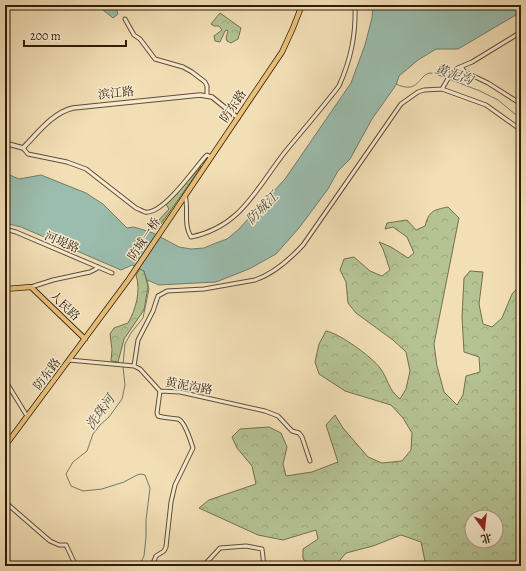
<svg xmlns="http://www.w3.org/2000/svg" width="526" height="571" font-family="Alegreya,'Noto Serif SC',serif">
<style>
.forest{fill:url(#forest-crowns);stroke:#72704e;fill-rule:evenodd}
.water{fill:#9bbdae;stroke:#6f7d6c}
.lines{fill:none;stroke-linecap:round;stroke-linejoin:round}
.stream{stroke:#6f7d6c;stroke-width:1}
.minor-casing{stroke:#5f4e34;stroke-width:5}
.tertiary-casing{stroke:#5f4e34;stroke-width:5.5}
.primary-casing{stroke:#2e1e09;stroke-width:6}
.minor{stroke:#f7ead0;stroke-width:3}
.tertiary{stroke:#f7ead0;stroke-width:3.5}
.primary{stroke:#eac07b;stroke-width:4.5}
.labels{text-anchor:middle;dominant-baseline:central;stroke-width:3;stroke-linejoin:round;paint-order:stroke}
.street-label{font-size:12px;fill:#2e1e09;stroke:#f7ead0}
.water-label{font-size:13px;font-style:italic;fill:#4f4e3b;stroke:#f7ead0}
</style>
<defs>
<pattern id="forest-crowns" width="20" height="18" patternUnits="userSpaceOnUse"><rect width="20" height="18" fill="#b5c393"/><path d="M2 6a3 3 0 1 1 6 0M12 15a3 3 0 1 1 6 0" fill="none" stroke="#9ca77d"/></pattern>
</defs>
<rect width="100%" height="100%" fill="#f3dfb6"/>
<filter id="stains"><feTurbulence type="fractalNoise" baseFrequency=".005" numOctaves="4"/><feColorMatrix values="0 0 0 0 .2 0 0 0 0 .09 0 0 0 0 .02 0 0 0 .5 -.17"/></filter>
<radialGradient id="worn" r=".72"><stop offset=".6" stop-color="#630" stop-opacity="0"/><stop offset="1" stop-color="#630" stop-opacity=".3"/></radialGradient>
<path class="forest" d="M220,13L241,28L238,39L231,43L227,41L226,38L228,31L227,30L225,31L220,42L215,41L214,36L222,30L219,26H214L211,24Z
M201,166V167L161,224L158,221L169,209L166,204L174,197Z
M448,207L459,218L434,344L437,366L444,392L457,405L463,395L466,376L480,372L479,357L464,352L462,317L464,278L470,271L483,272L479,304L483,324L492,327L502,318L512,294L521,284V566H430L425,561L421,542L401,535L373,546L346,553L335,566H312L303,559V549L318,539L316,530L283,540L258,535L199,508L209,500L256,484L252,466L237,448L232,437L240,429L269,427L281,433L287,447L283,464L286,476L312,472L338,462L326,425L335,415L343,428L368,457L382,463L402,461L411,450L412,433L403,418L391,405L345,391L319,374L315,362L319,344L326,331C339,333 372,357 380,368C389,380 387,388 400,399L406,389L410,371L406,352L393,340L356,313L348,303L346,282L340,270L344,259L354,257L370,271L382,276L390,270L383,249L379,242L391,247L408,258L414,253L407,237L393,227L385,229L387,223L407,220L416,230L425,226C429,211 433,210 448,207ZM472,517H496V541H472Z
M140,269L144,271L148,287L144,310L124,339L118,362L111,361L112,350L110,334L114,328L128,323C136,309 141,291 136,275Z"/>
<path class="water" d="M101,5H114L116,8L118,14L113,18L103,10Z
M373,5H417L426,7L429,5H521V12L458,49H436L418,60L399,76L396,85L372,119L350,159L338,171L328,189L299,228L276,254L249,269L216,282L159,285L147,280L144,271L132,265L121,270L21,227L5,223V173L19,179L41,175L86,193L103,204L127,228L134,227L153,233L179,247L191,249L204,248L216,243L227,239L238,230L285,179L351,83L365,45L372,18Z"/>
<g class="lines">
<path class="stream" d="M449,79L480,91L498,100L521,119
M396,84C419,95 418,75 430,73C435,73 441,76 446,78
M123,364L125,344L131,333L143,318L149,289L147,280
M123,367L125,385L122,399L109,417L100,425L93,434L87,451L73,462L66,474L71,486L83,491L102,489L124,482L137,475L141,474L145,475L150,488L146,520V537L144,556L139,566"/>
<g class="minor-casing">
<path id="minor" d="M125,19L134,35L140,39L155,59L183,67L192,72L205,82L207,86V95
M461,67L465,72L488,83L521,104
M442,89L453,70L472,62L521,32
M23,148L28,154L67,162L86,169L136,208C139,209 142,211 145,212C163,215 194,169 205,157L207,155L211,157
M185,195C189,210 183,224 191,237C241,227 256,189 285,152C303,130 322,108 339,86C351,59 356,35 355,5
M5,229L16,232L112,273
M31,287L53,280L90,272L96,269L98,267
M69,360L134,366L140,369L160,391L180,392L265,411L278,416L292,431L299,433L302,437L310,461
M134,366L138,340L153,311L158,296L167,291L204,289L255,280C273,274 290,259 303,245L401,104L418,92L424,90L442,89L486,105L521,130
M5,380L27,416
M5,502L50,541L59,545H66L76,566
M152,566L156,556L164,551L166,547L171,502L175,485L193,448C191,442 185,421 178,419C172,418 165,418 158,416L157,413L160,391
M207,566V562L220,548L246,546L262,549L264,566"/>
</g>
<g class="tertiary-casing">
<path id="tertiary" d="M5,143L23,148C38,133 52,113 73,108L200,95L212,97L238,118"/>
</g>
<g class="primary-casing">
<path id="primary" d="M5,289L31,287L85,339
M5,446L129,279L282,52L293,28L302,5"/>
</g>
<use href="#minor" class="minor"/>
<use href="#tertiary" class="tertiary"/>
<use href="#primary" class="primary"/>
</g>
<g class="labels">
<g class="street-label">
<text transform="translate(116 93) rotate(-6)">滨江路</text>
<text transform="translate(233 106) rotate(-56)">防东路</text>
<text transform="translate(144 239) rotate(-56)">防城一桥</text>
<text transform="translate(62 242) rotate(23)">河堤路</text>
<text transform="translate(65 306) rotate(44)">人民路</text>
<text transform="translate(47 374) rotate(-53)">防东路</text>
<text transform="translate(189 386) rotate(10)">黄泥沟路</text>
</g>
<g class="water-label">
<text transform="translate(454 74) rotate(19)">黄泥沟</text>
<text transform="translate(262 208) rotate(-45)">防城江</text>
<text transform="translate(100 412) rotate(-54)">洗珠河</text>
</g>
</g>
<rect width="526" height="571" fill="none" stroke="#f3dfb6" stroke-width="20"/>
<rect x="6" y="6" width="514" height="559" fill="none" stroke="#2e1e09" stroke-width="2"/>
<rect x="10" y="10" width="506" height="551" fill="none" stroke="#2e1e09"/>
<g transform="translate(484 529) rotate(165)"><circle r="19" fill="#f7ead0" stroke="#a79880"/>
<path d="M0-3L7 15L0 10L-7 15Z" fill="#8f2418"/>
<text y="-6" font-size="11" font-weight="bold" text-anchor="middle" fill="#2e1e09">北</text>
</g>
<path d="M24 40v6h102v-6" fill="none" stroke="#2e1e09" stroke-width="2"/>
<text x="30" y="40" font-size="12" fill="#2e1e09" stroke="#f7ead0" stroke-width="3" paint-order="stroke">200 m</text>
<rect width="100%" height="100%" filter="url(#stains)"/>
<rect width="100%" height="100%" fill="url(#worn)"/>
</svg>
